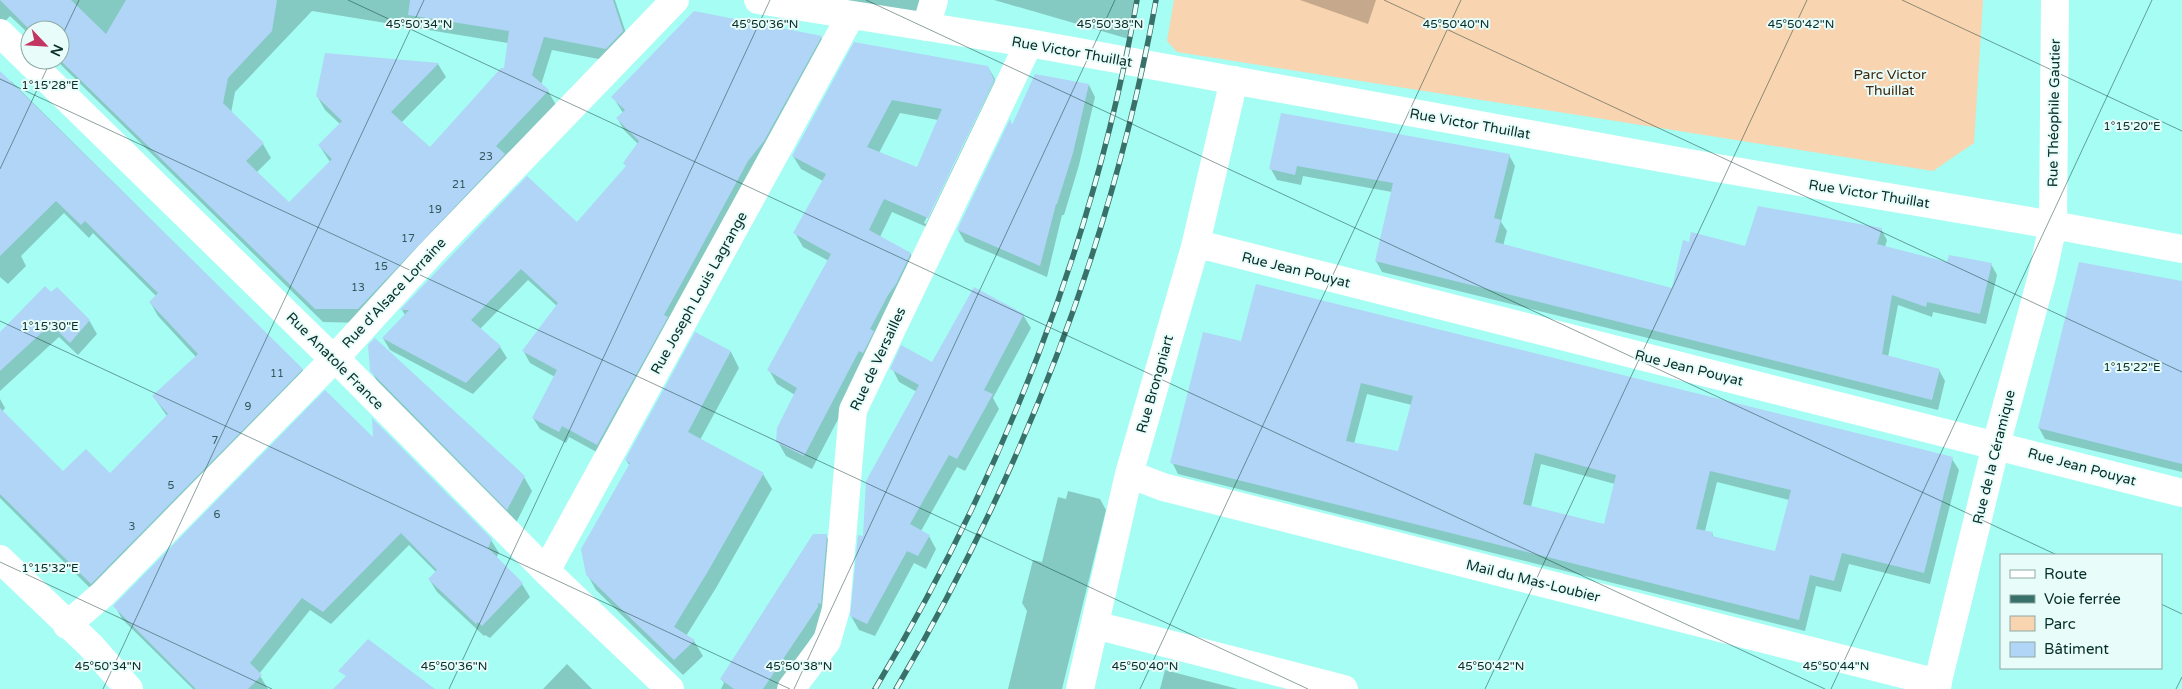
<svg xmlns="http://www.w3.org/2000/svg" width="2182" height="689" font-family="'Varela Round',sans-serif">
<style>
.green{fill:#f8d4b0}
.shadow{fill:#0003;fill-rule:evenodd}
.building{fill:#b1d5f7;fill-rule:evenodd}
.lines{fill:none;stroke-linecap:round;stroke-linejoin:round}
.minor{stroke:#fff;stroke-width:28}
.secondary{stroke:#fff;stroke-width:28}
.rail-casing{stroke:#3a706a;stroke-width:5.5}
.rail{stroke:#e8fcf9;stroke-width:4;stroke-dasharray:11;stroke-linecap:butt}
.ticks{fill:none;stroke:#072e2a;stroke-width:1;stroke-opacity:0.45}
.labels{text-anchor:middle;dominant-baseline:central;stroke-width:4;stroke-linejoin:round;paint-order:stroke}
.number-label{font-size:11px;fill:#32585d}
.street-label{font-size:14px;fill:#072e2a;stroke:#e8fcf9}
.park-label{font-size:14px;fill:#3f280d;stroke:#e8fcf9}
.ticks-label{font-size:12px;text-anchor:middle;fill:#072e2a;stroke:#e8fcf9;stroke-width:4;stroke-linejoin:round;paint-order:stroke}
</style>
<rect width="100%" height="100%" fill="#a6fdf3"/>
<path class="green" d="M1174,0H1983L1974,143L1933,171L1177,52L1167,41Z"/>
<path class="shadow" d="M0,0H615L630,45L614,62L552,50L541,85L548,91L556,105L366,323L323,322L56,60H60V30H30V35L10,16L0,27ZM312,11L508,43L505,69L430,149L401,123L446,77L438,64L317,96L325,110L340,124L319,145L330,162L289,204L256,173L271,158L263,144L231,113L235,92Z
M756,0H927L925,7L904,20Z
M994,0H1137L1129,39Z
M1300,0H1376L1368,24Z
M821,37L827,49L604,456L569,437L566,443L540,429L533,418L555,377L530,363L524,352L557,306L528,280L480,329L500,347L507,358L473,394L390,350L383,338L405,315L402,310L577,224L627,166L638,144L624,130L617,118L623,113L613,97Z
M854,44L988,67L995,79L924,223L926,224L995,80L1001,94L936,231L892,212L880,237L910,253L918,267L812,469L786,456L778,442L795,395L777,384L769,370L829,261L803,247L795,233L823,181L801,169L793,156ZM900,113L938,120L918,169L879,153Z
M11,81L302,369L310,383L99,597L0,498V399L5,408L2,412L63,472L110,475L167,416L153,396L196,357L158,316L150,302L156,296L93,233L89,238L64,213L21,256L26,266L8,284L0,277V92Z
M1089,85L1095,97L1079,165L1064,215H1062L1047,277L965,242L958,230L1010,121L1013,127Z
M1282,115L1509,155L1515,166L1501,222L1507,231L1503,246L1673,290L1690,244L1746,247L1881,229L1887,240L1885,247L1948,264H1991L1997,275L1986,324L1933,312L1932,317L1898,305L1888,357L1939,370L1945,381L1938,410L1382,272L1376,261L1392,192L1303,176L1301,185L1277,180L1271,169Z
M2182,282V472L2045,439L2039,428Z
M45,288L89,320L97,334L78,355L59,337L0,391V334Z
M1023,315L1031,328L993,398L999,409L965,471L957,467L921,531L929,536L936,549L926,569L914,563L875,636L859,630L851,616L864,537L917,392L899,382L892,368L932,363Z
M696,333L731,352L739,368L700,440L763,474L772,489L716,588L686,636L694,641L703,656L683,675L596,590L587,574L630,466L626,460Z
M1242,343L1952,459L1959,470L1930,584L1849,564L1841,592L1816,586L1805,631L1178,474L1172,462ZM1367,394L1412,405L1399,453L1354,444ZM1541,464L1615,484L1605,526L1531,507ZM1717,482L1789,500L1776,552L1714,538L1712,533L1705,531Z
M371,370L524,477L532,491L516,523L379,385Z
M375,440L491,540L499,553L496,558L522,584L530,597L490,638L485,635L484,636L437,592L429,579L436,572L409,545L331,624L310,610L259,674L268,689H193L122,619L115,606Z
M1068,491L1100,499L1106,510L1062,689H1008L1027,611L1022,603L1033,560L1042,562L1058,497L1066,499Z
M826,536L833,547L824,619L777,689H721L724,683L721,679Z
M567,664L592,689H543Z
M1165,670L1238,689H1160Z"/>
<path class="building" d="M0,0H71L106,34L126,0H277L272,31L228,78L223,103L264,143L246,161L289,202L332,159L318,145L342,121L316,96L325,53L439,63L391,112L430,147L501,68H504L509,31L408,15L410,0H613L623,31L606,49L544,37L532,75L549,90L496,146L505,154L358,309H315L60,60V30H30Z
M694,11L822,36L764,141L748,161L691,266L664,315L668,317L597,445L562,426L559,432L532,418L557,370L522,351L558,303L521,269L471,320L501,346L466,383L382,338L409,310H400L527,176L577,222L626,166L623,163L639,141L616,118L625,110L611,97Z
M854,42L988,66L994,80L928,218L884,199L869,230L911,253L896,284L888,295L870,329L874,331L863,353L859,351L804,456L776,442L777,428L797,388L767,370L831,254L793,233L826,174L792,156ZM892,100L942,109L917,167L867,147Z
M0,71L303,369L91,584L0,494V408L63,471L86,449L110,473L168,414L152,396L198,354L149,302L158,293L85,221L81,225L56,201L0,256Z
M1035,74L1089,84L1073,153L1057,204H1056L1040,266L957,230L1010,119L1012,125Z
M1281,113L1510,154L1494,218L1501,220L1495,242L1672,288L1683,240L1689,242L1691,232L1745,246L1758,206L1882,228L1877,244L1947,262L1949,255L1992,263L1980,314L1927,302L1926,307L1892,295L1882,354L1940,369L1932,400L1375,261L1393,183L1297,166L1295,175L1269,169Z
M2079,262L2182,281V464L2038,428Z
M1256,284L1953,457L1924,573L1842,553L1834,581L1810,575L1799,620L1170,463L1203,332L1241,341ZM1361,383L1413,396L1398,451L1346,441ZM1535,453L1616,475L1604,524L1523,504ZM1710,471L1791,490L1775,551L1712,536L1713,532L1696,529Z
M45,286L51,292L57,287L90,320L70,343L51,324L0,371V332Z
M974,287L1024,314L984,390L993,394L957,459L949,455L910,524L930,535L918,556L907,551L867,624L850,616L858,535L863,536L866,481L919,385L890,369L901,345L932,362Z
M695,332L731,351L688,432L764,473L707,573L674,627L695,640L674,660L586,575L581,549L630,463L625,460Z
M375,338L525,476L507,510L370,371L368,345Z
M325,390L373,437L372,418L492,539L488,548L523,583L482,626L478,622L476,624L428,579L437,570L401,533L323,612L302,598L250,663L262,675L248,689H196L113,606Z
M813,534H827L821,604L818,603V607L763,689H734L720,679Z
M368,639L435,689H333L346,676L338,671Z"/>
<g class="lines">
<path class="minor" d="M758,0L1029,43L1711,167L2053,225L2182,249
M926,27L934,0
M0,33L323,349L335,358L546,571L670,689
M1195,247H1210L2182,493
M1129,474L1163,487L1938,683
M546,571L851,15
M67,625L103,594L335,358L429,255L675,0
M1095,625L1344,689
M791,689L827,641L836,609L853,410L1029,43
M1080,689L1129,474L1195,247L1234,80
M1936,689L1996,445L2042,276L2053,225L2055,0"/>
<path class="secondary" d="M0,559L91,646L129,689"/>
<g class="rail-casing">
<path id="rail" d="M875,689C1002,477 1094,244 1137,0
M896,689C1021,476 1112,244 1156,0"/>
</g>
<use href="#rail" class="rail"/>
</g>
<path class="ticks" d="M348,0L1825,689M866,0L2057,555M1384,0L2182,372M1902,0L2182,131M60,40L79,0M0,79L1308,689M0,169L51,60M0,321L790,689M0,562L272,689M2161,604L2182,614M103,689L424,0M449,689L770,0M794,689L1115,0M1140,689L1461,0M1485,689L1807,0M1831,689L2152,0M2176,689L2182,677"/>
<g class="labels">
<g class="number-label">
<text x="486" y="156">23</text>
<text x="459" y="184">21</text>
<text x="435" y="209">19</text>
<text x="408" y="238">17</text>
<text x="381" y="266">15</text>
<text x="358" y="287">13</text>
<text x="277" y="373">11</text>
<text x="248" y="406">9</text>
<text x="215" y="440">7</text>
<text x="171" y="485">5</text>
<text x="217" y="514">6</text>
<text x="132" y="526">3</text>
</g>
<g class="street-label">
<text transform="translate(1072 52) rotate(10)">Rue Victor Thuillat</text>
<text transform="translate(2054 113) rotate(-89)">Rue Théophile Gautier</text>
<text transform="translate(1470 124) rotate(10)">Rue Victor Thuillat</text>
<text transform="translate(1869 194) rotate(9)">Rue Victor Thuillat</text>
<text transform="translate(1296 270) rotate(14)">Rue Jean Pouyat</text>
<text transform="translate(394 293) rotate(-47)">Rue d'Alsace Lorraine</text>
<text transform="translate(699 293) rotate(-61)">Rue Joseph Louis Lagrange</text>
<text transform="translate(878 359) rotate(-65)">Rue de Versailles</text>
<text transform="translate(335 361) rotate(45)">Rue Anatole France</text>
<text transform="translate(1689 368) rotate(14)">Rue Jean Pouyat</text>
<text transform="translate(1155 384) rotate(-74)">Rue Brongniart</text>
<text transform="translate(1994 457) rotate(-76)">Rue de la Céramique</text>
<text transform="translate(2082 467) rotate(15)">Rue Jean Pouyat</text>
<text transform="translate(1533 581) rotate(14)">Mail du Mas-Loubier</text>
</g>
<g class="park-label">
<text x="1890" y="74">Parc Victor<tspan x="1890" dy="16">Thuillat</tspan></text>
</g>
</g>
<g class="ticks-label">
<text x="419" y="28">45°50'34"N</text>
<text x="765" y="28">45°50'36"N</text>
<text x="1110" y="28">45°50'38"N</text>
<text x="1456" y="28">45°50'40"N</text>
<text x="1801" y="28">45°50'42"N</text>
<text x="50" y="89">1°15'28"E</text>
<text x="2132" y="130">1°15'20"E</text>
<text x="50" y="330">1°15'30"E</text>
<text x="2132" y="371">1°15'22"E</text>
<text x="50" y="572">1°15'32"E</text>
<text x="108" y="670">45°50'34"N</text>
<text x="454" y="670">45°50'36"N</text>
<text x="799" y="670">45°50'38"N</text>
<text x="1145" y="670">45°50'40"N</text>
<text x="1491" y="670">45°50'42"N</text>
<text x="1836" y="670">45°50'44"N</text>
</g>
<rect x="2000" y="554" width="162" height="115" fill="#e8fcf9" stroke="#8eaaa6"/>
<rect x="2010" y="570" width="25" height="8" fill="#ffffff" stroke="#8eaaa6"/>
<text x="2044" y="579" font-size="15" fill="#072e2a">Route</text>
<rect x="2010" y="595" width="25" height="8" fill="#3a706a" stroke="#8eaaa6"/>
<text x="2044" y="604" font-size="15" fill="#072e2a">Voie ferrée</text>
<rect x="2010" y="616" width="25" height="15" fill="#f8d4b0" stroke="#8eaaa6"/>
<text x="2044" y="629" font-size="15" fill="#072e2a">Parc</text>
<rect x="2010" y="642" width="25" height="15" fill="#b1d5f7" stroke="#8eaaa6"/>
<text x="2044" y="654" font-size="15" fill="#072e2a">Bâtiment</text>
<g transform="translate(45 45) rotate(115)"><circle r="24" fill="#e8fcf9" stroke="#8eaaa6"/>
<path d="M0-4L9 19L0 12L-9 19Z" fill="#c33562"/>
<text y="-8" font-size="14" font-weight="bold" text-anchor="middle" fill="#072e2a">N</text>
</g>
</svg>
